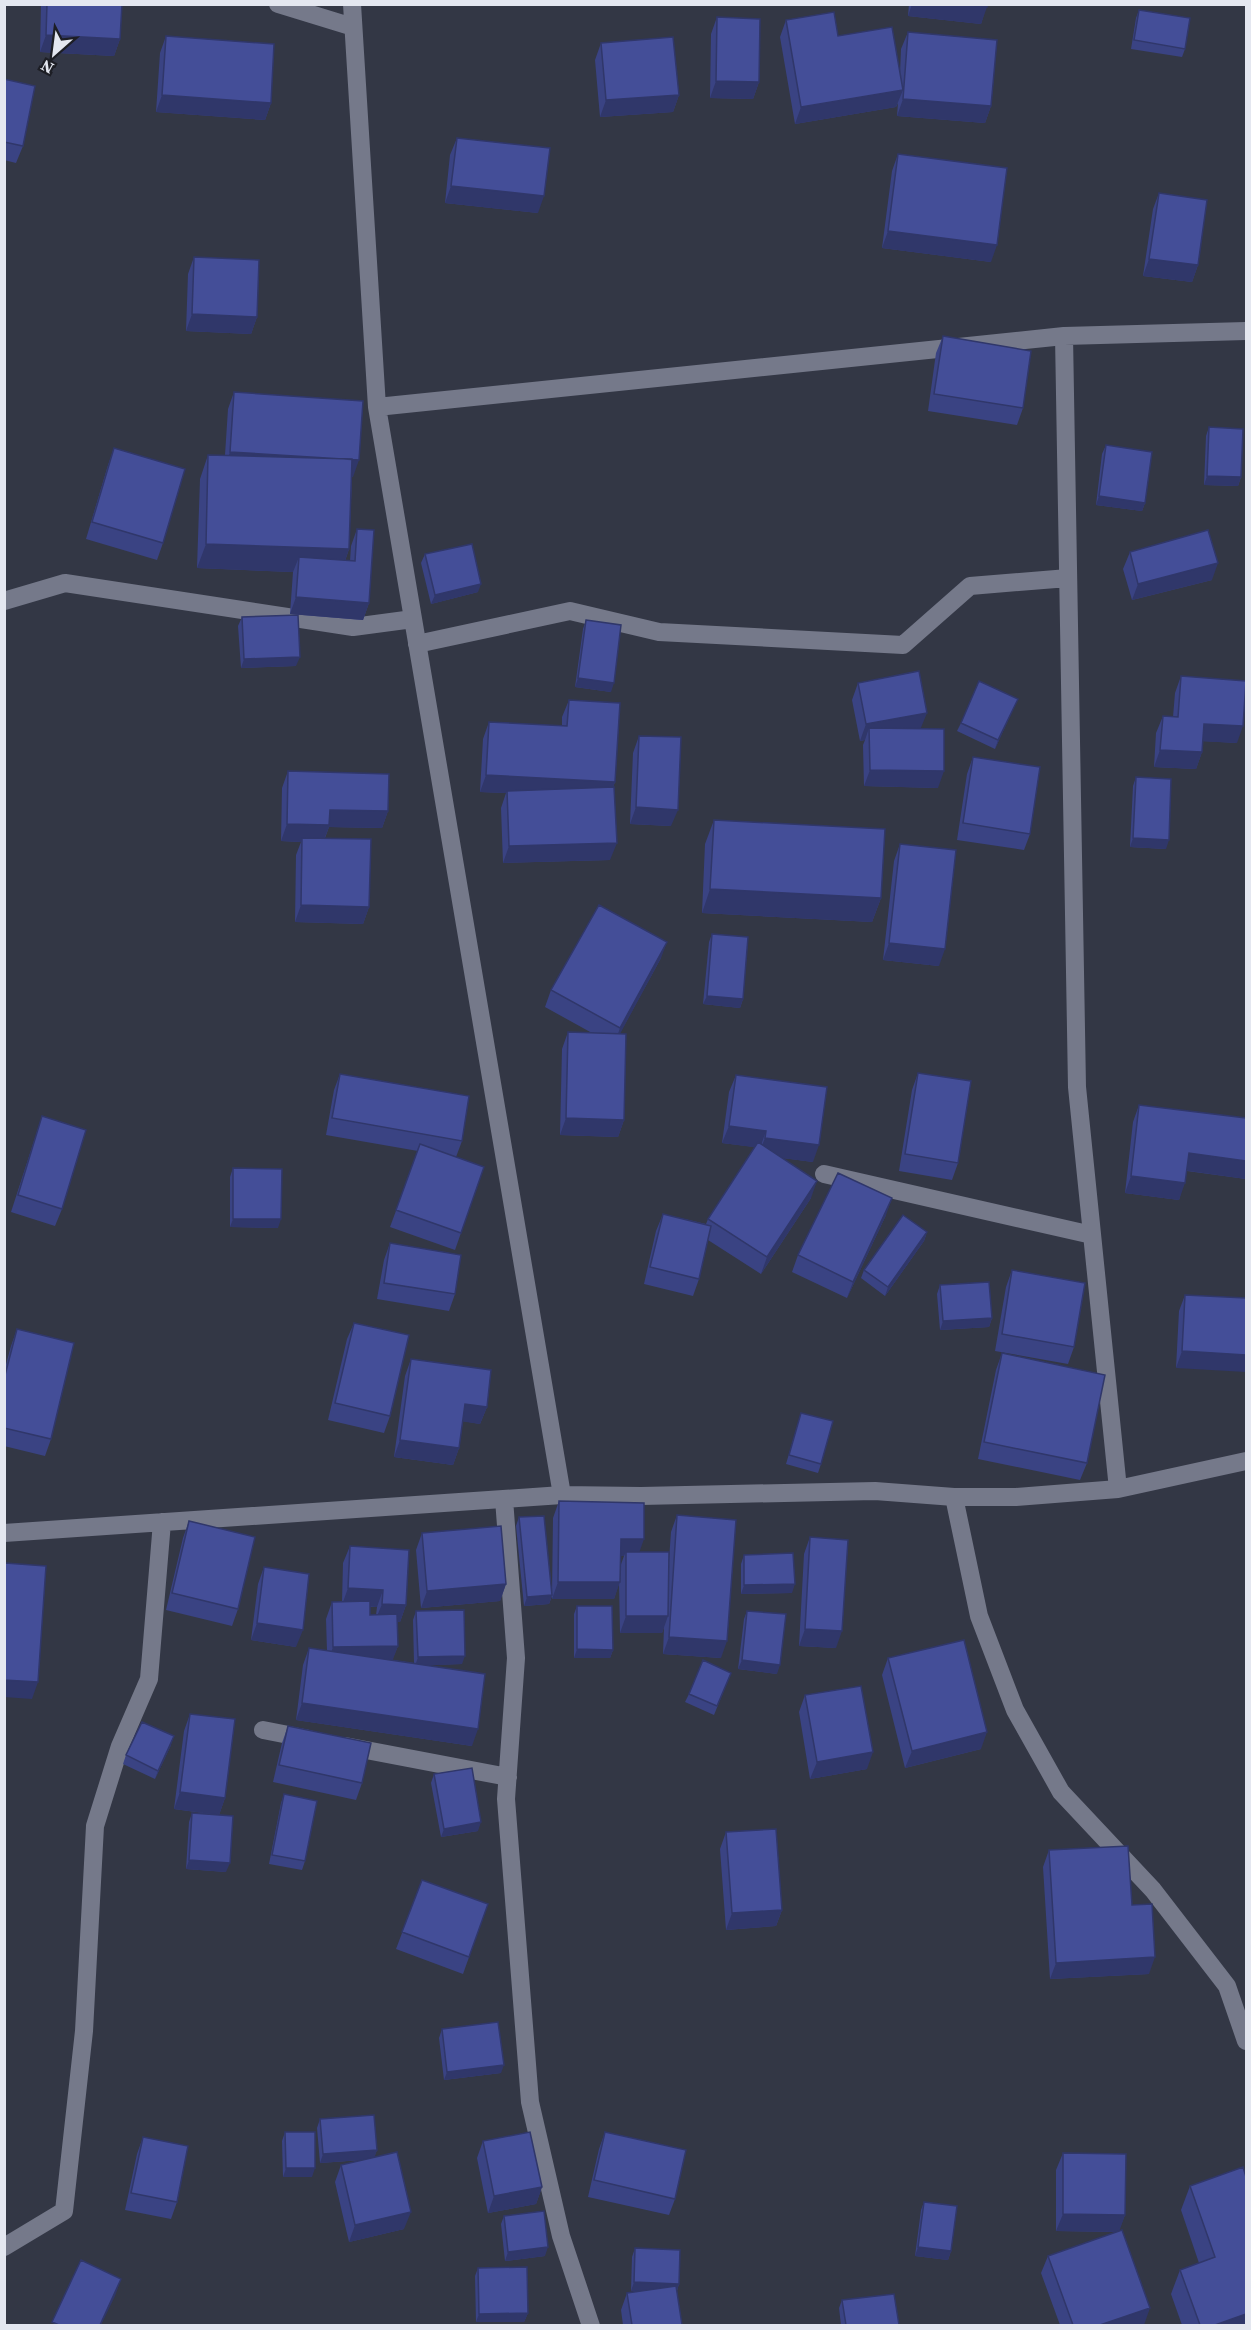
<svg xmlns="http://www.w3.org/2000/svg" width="1251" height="2330" font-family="'Source Serif 4',serif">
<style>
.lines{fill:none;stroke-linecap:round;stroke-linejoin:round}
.minor{stroke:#75798a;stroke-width:18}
.wall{fill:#3a4383;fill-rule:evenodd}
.shaded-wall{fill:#30376a}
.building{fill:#444e98;stroke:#30376a;stroke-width:1.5}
</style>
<rect width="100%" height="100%" fill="#333745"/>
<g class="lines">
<path class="minor" d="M278,4L353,27
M352,4L377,407L562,1495
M377,407L1064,336
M4,601L65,583L353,627L413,619
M417,644L570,611L659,632L903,645L970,586L1068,578
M824,1174L1092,1235
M1246,1461L1118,1489L1016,1497H954L979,1616L1015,1710L1061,1792L1153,1890L1227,1986L1246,2041
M1118,1489L1077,1087L1064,336L1246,331
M504,1499L516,1658L506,1799L530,2102L561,2236L591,2326
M4,1533L562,1495L641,1496L875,1491L954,1497
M263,1730L309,1739
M345,1746L508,1777
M4,2247L64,2211L84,2031L95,1826L120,1746L149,1679L162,1522"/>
</g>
<path class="wall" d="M41,4H122L120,39L114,56L40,52Z
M909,4H987L981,24L908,16Z
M1139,10L1185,49L1182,57L1131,49L1136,18Z
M717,17L759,82L753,99L710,98L711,34Z
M786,20L838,36L900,74L901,49L908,32L991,106L985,123L897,116L898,103L896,107L795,124L780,37Z
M166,36L271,103L265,120L156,112L160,53Z
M601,43L679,95L673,112L600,117L595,60Z
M4,79L23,146L16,163L4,160Z
M457,138L538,213L445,203L450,155Z
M898,154L991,262L882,248L892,171Z
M1159,193L1198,265L1192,282L1143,276L1153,209Z
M194,257L257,317L251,334L186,331L188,274Z
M943,336L1023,408L1017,425L928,411L936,353Z
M234,392L353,477H352L349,549L345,561H350L351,546L357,529L369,603L363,620L290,614L293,572L197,568L200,479L208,455H225L228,409Z
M1209,427L1241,477L1238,486L1204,485L1206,436Z
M1106,445L1145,503L1142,511L1096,505L1102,454Z
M114,448L163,543L157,560L86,539L108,465Z
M1130,552L1212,580L1132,600L1123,569Z
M425,554L478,592L431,604L421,563Z
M242,617L296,666L241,668L238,626Z
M586,620L611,692L575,687L583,629Z
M1181,676L1237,743L1203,741L1202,752L1196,769L1154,767L1156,733L1163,716L1173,717L1175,693Z
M858,683L921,729L938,788L864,786L863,745L865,740L860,741L852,700Z
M569,700L615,782L613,787L610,860L503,863L501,808L506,793L480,792L483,739L489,722L562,726V717Z
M1014,707L995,749L957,731L961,723Z
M639,736L671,826L630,824L633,753Z
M973,757L1030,834L1024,850L957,840L967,774Z
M288,771L388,811L382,828L329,827L325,838L369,907L363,924L295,922L296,855L301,842L281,841L282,788Z
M1136,777L1166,849L1130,847L1133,786Z
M714,820L881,898L872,922L702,913L705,844Z
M900,844L939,966L883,960L894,861Z
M712,934L743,999L740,1008L703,1004L709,942Z
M661,958L620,1033L624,1120L618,1137L560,1135L562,1049L568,1032L592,1033L545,1007L551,990Z
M918,1073L958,1163L952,1180L899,1171L912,1090Z
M340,1074L462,1141L456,1157L484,1167L455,1250L390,1227L418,1151L326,1135L334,1090Z
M736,1075L813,1162L783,1158L811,1198L761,1274L708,1240L699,1279L693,1296L644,1284L656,1231L663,1214L706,1224L708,1219L755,1147L722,1143L729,1092Z
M1139,1105L1246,1118V1179L1187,1171L1179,1200L1125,1193L1133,1122Z
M42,1116L62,1209L55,1226L11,1212Z
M233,1168L278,1228L230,1227V1177Z
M886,1215L847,1298L792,1272L798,1255Z
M927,1232L924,1241L885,1296L861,1278L864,1270Z
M390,1243L455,1294L449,1311L377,1299L384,1260Z
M1012,1270L1074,1347L1068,1364L995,1351L1006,1287Z
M940,1285L992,1318L989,1327L940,1330L937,1294Z
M1185,1295L1246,1298L1176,1368L1179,1311Z
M354,1323L390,1416L384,1433L328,1420L347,1339Z
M17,1329L51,1439L45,1456L4,1446V1372L11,1346Z
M1002,1353L1087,1463L1080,1480L978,1459L996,1370Z
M411,1359L487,1407L480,1424L463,1421L459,1448L453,1465L394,1457L405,1376Z
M801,1413L821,1464L818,1473L786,1464Z
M559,1501L639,1552L669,1560L671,1532L677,1515L721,1658L663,1654L664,1627L662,1633H620L619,1583L614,1599H552V1596L549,1604L524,1606L516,1526L519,1517L552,1594L553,1518ZM620,1556H624L620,1567Z
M189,1521L238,1609L232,1626L166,1610L183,1538Z
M422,1533L506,1584L500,1601L421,1608L416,1550Z
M810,1537L836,1648L799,1646L804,1554Z
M350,1546L406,1605L400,1622H397L398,1646L392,1660L414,1663L413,1620L416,1611L462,1664L429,1665L472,1746L296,1720L303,1665L309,1648L327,1651L326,1619L332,1602H342L343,1563ZM370,1607H377L376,1615H370Z
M744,1555L792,1593L741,1594V1564Z
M264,1567L296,1647L251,1640L258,1584Z
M577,1606L613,1650L610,1658H574V1614Z
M747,1611L777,1674L738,1669L744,1619Z
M888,1658L981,1749L905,1768L882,1675Z
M731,1673L714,1715L685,1702L689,1694Z
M805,1695L867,1769L810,1779L799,1712Z
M190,1714L225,1798L219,1815L226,1872L186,1869L189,1822L192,1813L210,1814L174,1809L184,1731Z
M288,1726L362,1783L356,1800L273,1782L282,1743Z
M171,1745L155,1779L123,1764L126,1755Z
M434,1774L478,1831L441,1837L431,1783Z
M284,1794L305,1861L302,1870L269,1864L281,1803Z
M726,1832L782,1910L776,1926L726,1930L720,1849Z
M1049,1850L1132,1905L1149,1974L1050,1979L1043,1867Z
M422,1880L488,1904L463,1974L396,1949Z
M442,2029L501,2073L444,2080L439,2038Z
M320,2119L377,2150L374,2157L404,2229L349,2242L335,2182L341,2165L363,2160L320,2163L317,2128Z
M285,2132L312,2177H283L282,2141Z
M605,2132L675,2199L669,2215L588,2197L599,2149Z
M143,2137L177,2202L171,2219L125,2210L137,2154Z
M483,2141L542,2187L536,2204L488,2213L477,2158Z
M1063,2153L1125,2215L1119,2230L1144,2325H1060L1041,2273L1048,2256L1116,2232L1056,2231V2170Z
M1190,2186L1246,2325H1182L1171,2294L1180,2270L1199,2263L1181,2210Z
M924,2202L951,2251L948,2260L915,2256L921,2210Z
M504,2216L545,2256L505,2261L501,2224Z
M635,2248L679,2284L677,2291L682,2325H623L621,2310L627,2293L638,2291H631L632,2257Z
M478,2268L528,2313L524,2322H476L475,2276Z
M842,2300L899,2325H841L839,2308Z"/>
<path class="shaded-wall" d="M912,4H964L987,7L981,24L908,16Z
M46,35L120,39L114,56L40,52Z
M716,81L759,82L753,99L710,98Z
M903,90L896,107L795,124L801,107Z
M162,95L271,103L265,120L156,112Z
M679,95L673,112L600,117L606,100Z
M903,99L991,106L985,123L897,116Z
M451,186L544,196L538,213L445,203Z
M888,231L997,245L991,262L882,248Z
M1149,259L1198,265L1192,282L1143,276Z
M192,314L257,317L251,334L186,331Z
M230,452L359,460L353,477L224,468Z
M1207,476L1241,477L1238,486L1204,485Z
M1099,496L1145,503L1142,511L1096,505Z
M206,544L349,549L341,573L299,557L293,572L197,568Z
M1218,563L1212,580L1132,600L1138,584Z
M481,584L478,592L431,604L435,595Z
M296,597L369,603L363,620L290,614Z
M300,657L296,666L241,668L244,659Z
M578,678L614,683L611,692L575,687Z
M1018,699L1014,707L995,749L998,740Z
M927,713L920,730L869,728L865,740L860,741L866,724Z
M1204,724L1243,726L1237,743L1197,741Z
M1160,750L1202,752L1196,769L1154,767Z
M870,770L944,771L938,788L864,786Z
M486,775L615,782L609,799L507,791L506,793L480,792Z
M636,807L678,810L671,826L630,824Z
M330,810L388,811L382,828L329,827L323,842L302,838L301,842L281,841L287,824Z
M1133,838L1169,840L1166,849L1130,847Z
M617,843L610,860L503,863L509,846Z
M710,889L881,898L872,922L702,913Z
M301,905L369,907L363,924L295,922Z
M667,942L661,958L614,1045L620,1028Z
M889,943L945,949L939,966L883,960Z
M707,996L743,999L740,1008L703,1004Z
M566,1118L624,1120L618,1137L560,1135Z
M729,1126L766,1131L760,1148L722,1143Z
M765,1138L819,1145L813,1162L758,1155Z
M1189,1153L1246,1161V1179L1182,1170Z
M1131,1176L1185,1183L1179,1200L1125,1193Z
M817,1181L811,1198L761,1274L767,1257Z
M892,1198L886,1215L847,1298L853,1282Z
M233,1219H281L278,1228L230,1227Z
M927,1232L924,1241L885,1296L888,1287Z
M992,1318L989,1327L940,1330L943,1321Z
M1182,1351L1246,1355V1372L1176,1368Z
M465,1404L487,1407L480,1424L459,1421Z
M400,1440L459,1448L453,1465L394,1457Z
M621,1539H644L638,1556L626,1552L624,1556H614Z
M558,1582H620L614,1599H552Z
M506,1584L500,1601L421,1608L427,1591Z
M795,1584L792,1593L741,1594L744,1585Z
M348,1588L383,1590L377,1607L342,1605Z
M552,1595L549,1604L524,1606L527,1597Z
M382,1604L406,1605L400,1622L375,1621Z
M626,1616H668L662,1633H620Z
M257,1623L303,1630L296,1647L251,1640Z
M805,1629L842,1631L836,1648L799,1646Z
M669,1637L727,1641L721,1658L663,1654Z
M398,1646L392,1662L327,1664L333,1647Z
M577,1649L613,1650L610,1658H574Z
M465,1656L462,1664L415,1666L418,1657Z
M742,1660L780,1665L777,1674L738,1669Z
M4,1680L38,1682L32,1699L4,1697Z
M302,1703L478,1729L472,1746L296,1720Z
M987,1732L981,1749L905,1768L912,1751Z
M174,1736L171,1745L155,1779L158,1771Z
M873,1752L867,1769L810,1779L817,1762Z
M180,1792L225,1798L219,1815L174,1809Z
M481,1822L478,1831L441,1837L444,1829Z
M189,1860L230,1863L226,1872L186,1869Z
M782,1910L776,1926L726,1930L732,1913Z
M1155,1957L1149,1974L1050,1979L1056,1963Z
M504,2065L501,2073L444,2080L447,2072Z
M377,2150L374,2159L320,2163L323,2154Z
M286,2168H315L312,2177H283Z
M542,2187L536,2204L488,2213L494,2196Z
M411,2212L404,2229L349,2242L355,2225Z
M1063,2214L1125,2215L1119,2232L1056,2231Z
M548,2247L545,2256L505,2261L508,2252Z
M918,2247L951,2251L948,2260L915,2256Z
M121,2279L115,2296L101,2325H100Z
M634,2282L679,2284L676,2293L631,2291Z
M1150,2308L1144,2325H1100Z
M528,2313L524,2322H476L479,2314Z
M1246,2314V2325H1215Z"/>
<path class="building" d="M47,4H122L120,39L46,35Z
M964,4H987V7Z
M1139,10L1190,18L1185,49L1134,40Z
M834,12L838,36L892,27L903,90L801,107L786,20Z
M717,17L760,19L759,82L716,81Z
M908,32L997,40L991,106L903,99Z
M166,36L274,44L271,103L162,95Z
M673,37L679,95L606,100L601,43Z
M4,79L35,86L23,146L4,142Z
M457,138L550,148L544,196L451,186Z
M898,154L1007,168L997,245L888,231Z
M1159,193L1207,200L1198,265L1149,259Z
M194,257L259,260L257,317L192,314Z
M943,336L1031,351L1023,408L934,394Z
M234,392L363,401L359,460L230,452Z
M1209,427L1243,429L1241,477L1207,476Z
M1106,445L1152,452L1145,503L1099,496Z
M114,448L185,469L163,543L92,522Z
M208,455L352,459L349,549L206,544Z
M357,529L374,530L369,603L296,597L299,557L355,561Z
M1208,530L1218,563L1138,584L1130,552Z
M472,544L481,584L435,595L425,554Z
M298,615L300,657L244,659L242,617Z
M586,620L621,625L614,683L578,678Z
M919,671L927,713L866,724L858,683Z
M1181,676L1246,681L1243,726L1204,724L1202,752L1160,750L1163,716L1178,717Z
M979,681L1018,699L998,740L961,723Z
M569,700L620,703L615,782L486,775L489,722L567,726Z
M869,728L944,729V771L870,770Z
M639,736L681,737L678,810L636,807Z
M973,757L1040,767L1030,834L963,823Z
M288,771L389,774L388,811L330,810L329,825L287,824Z
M1136,777L1171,779L1169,840L1133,838Z
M614,787L617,843L509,846L507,791Z
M714,820L885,829L881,898L710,889Z
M302,838L371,839L369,907L301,905Z
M900,844L956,850L945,949L889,943Z
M599,905L667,942L620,1028L551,990Z
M712,934L748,937L743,999L707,996Z
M568,1032L626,1034L624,1120L566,1118Z
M918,1073L971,1081L958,1163L905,1154Z
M340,1074L469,1096L462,1141L332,1118Z
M736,1075L827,1087L819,1145L765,1138L766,1131L729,1126Z
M1139,1105L1246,1118V1161L1189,1153L1185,1183L1131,1176Z
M42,1116L86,1130L62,1209L18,1195Z
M758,1142L817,1181L767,1257L708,1219Z
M420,1144L484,1167L461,1233L396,1210Z
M233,1168L282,1169L281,1219H233Z
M838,1173L892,1198L853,1282L798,1255Z
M663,1214L711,1226L699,1279L650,1267Z
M903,1215L927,1232L888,1287L864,1270Z
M390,1243L461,1255L455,1294L384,1283Z
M1012,1270L1085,1283L1074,1347L1002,1334Z
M989,1282L992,1318L943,1321L940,1285Z
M1185,1295L1246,1298V1355L1182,1351Z
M354,1323L409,1335L390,1416L335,1403Z
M17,1329L74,1343L51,1439L4,1428V1379Z
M1002,1353L1105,1375L1087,1463L984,1442Z
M411,1359L491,1370L487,1407L465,1404L459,1448L400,1440Z
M801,1413L833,1421L821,1464L789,1455Z
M559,1501L644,1503V1539H621L620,1582H558Z
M677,1515L736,1520L727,1641L669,1637Z
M544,1516L552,1595L527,1597L519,1517Z
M189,1521L255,1537L238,1609L172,1593Z
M501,1526L506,1584L427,1591L422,1533Z
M810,1537L848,1540L842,1631L805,1629Z
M350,1546L409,1550L406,1605L382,1604L383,1590L348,1588Z
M626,1552H669L668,1616H626Z
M793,1553L795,1584L744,1585V1555Z
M5,1563L46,1566L38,1682L4,1680Z
M264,1567L309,1574L303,1630L257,1623Z
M370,1601V1615L397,1614L398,1646L333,1647L332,1602Z
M577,1606H612L613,1650L577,1649Z
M464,1610L465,1656L418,1657L416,1611Z
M747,1611L786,1614L780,1665L742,1660Z
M964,1640L987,1732L912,1751L888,1658Z
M309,1648L485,1674L478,1729L302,1703Z
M703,1660L731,1673L717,1706L689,1694Z
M861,1686L873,1752L817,1762L805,1695Z
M190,1714L235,1719L225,1798L180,1792Z
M142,1722L174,1736L158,1771L126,1755Z
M288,1726L371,1743L362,1783L279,1765Z
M472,1768L481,1822L444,1829L434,1774Z
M284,1794L317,1801L305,1861L272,1855Z
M192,1813L233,1816L230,1863L189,1860Z
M776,1829L782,1910L732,1913L726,1832Z
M1128,1846L1132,1905L1152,1904L1155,1957L1056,1963L1049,1850Z
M422,1880L488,1904L469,1957L402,1932Z
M498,2022L504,2065L447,2072L442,2029Z
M374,2115L377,2150L323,2154L320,2119Z
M285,2132H315V2168H286Z
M530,2132L542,2187L494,2196L483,2141Z
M605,2132L686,2150L675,2199L594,2180Z
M143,2137L188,2146L177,2202L131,2193Z
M397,2152L411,2212L355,2225L341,2165Z
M1063,2153L1126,2154L1125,2215L1063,2214Z
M1243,2167L1246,2177V2314L1215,2325H1200L1180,2270L1215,2257L1190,2186Z
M924,2202L957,2206L951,2251L918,2247Z
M544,2211L548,2247L508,2252L504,2216Z
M1122,2230L1150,2308L1100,2325H1073L1048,2256Z
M635,2248L680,2250L679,2284L634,2282Z
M81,2260L121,2279L100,2325H59L52,2322Z
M527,2267L528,2313L479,2314L478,2268Z
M676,2286L682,2325H632L627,2293Z
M894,2294L899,2325H846L842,2300Z"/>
<rect width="1251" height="2330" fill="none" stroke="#e4e7f0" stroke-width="12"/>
<g transform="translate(54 54) rotate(208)" stroke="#1d1e25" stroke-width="4.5" paint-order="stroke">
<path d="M0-4.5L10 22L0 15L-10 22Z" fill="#e4e7f0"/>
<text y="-9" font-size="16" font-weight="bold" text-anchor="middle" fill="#e4e7f0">N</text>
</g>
</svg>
